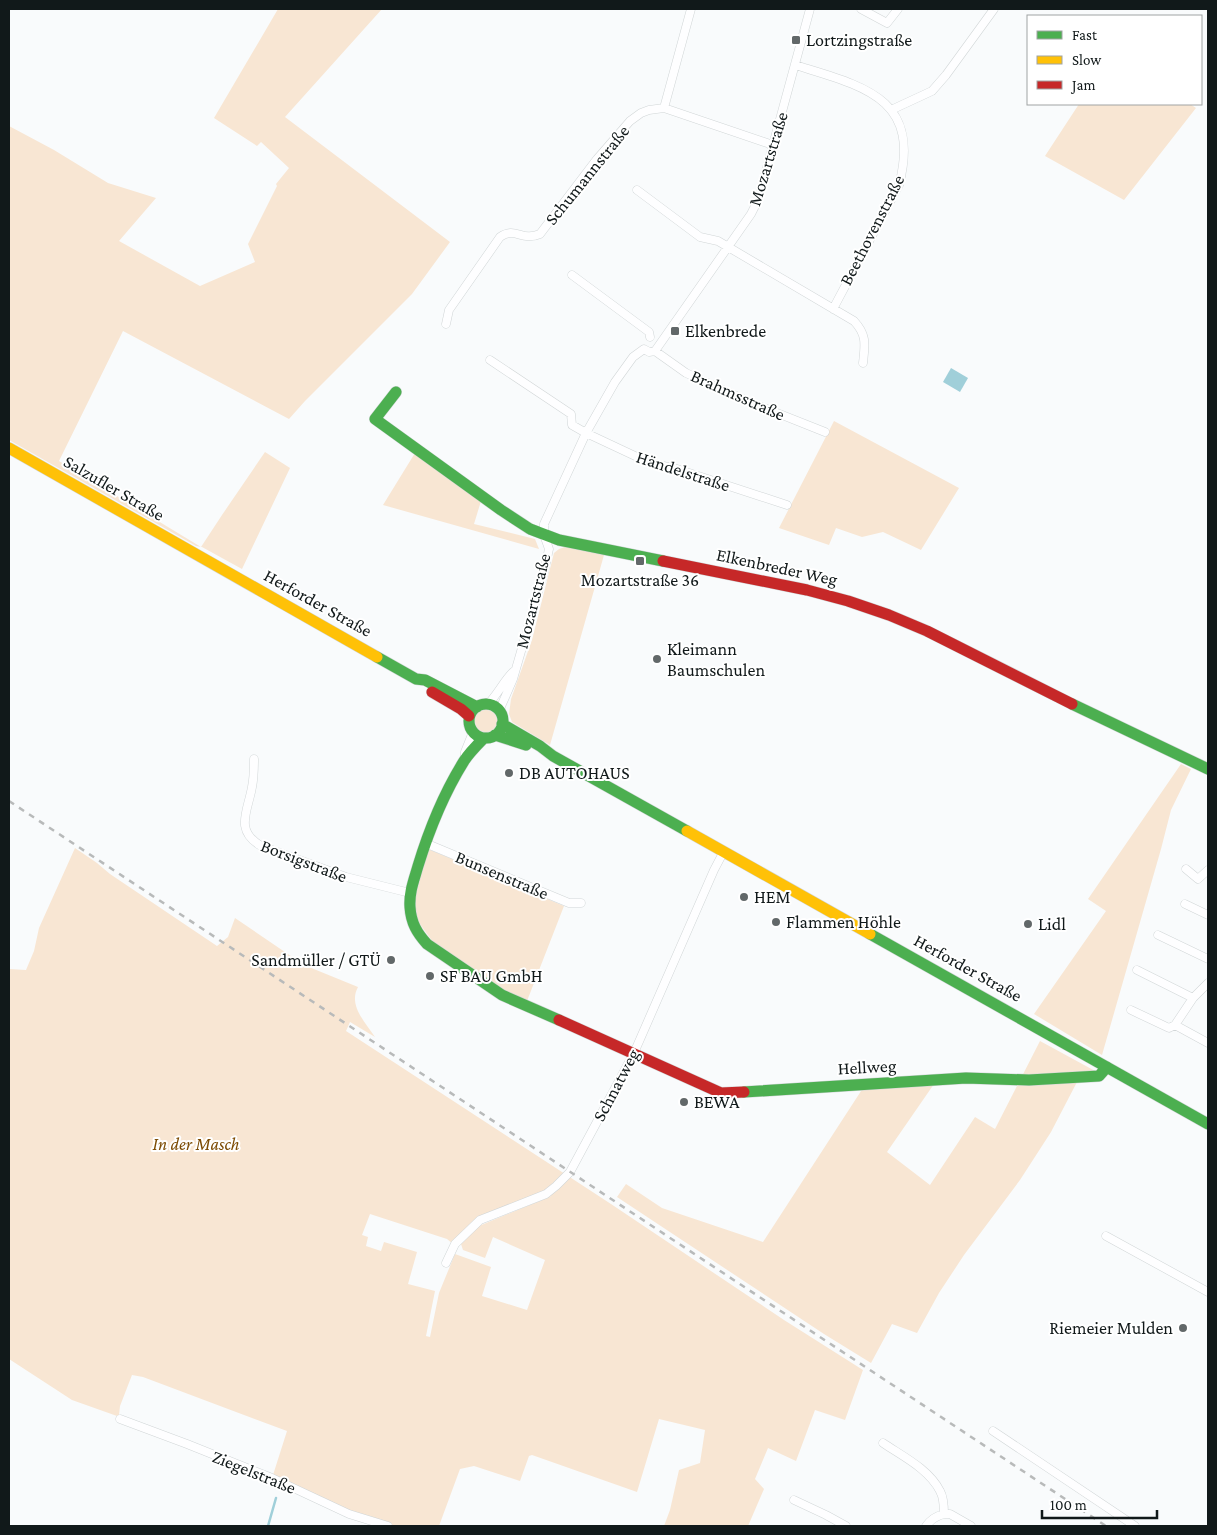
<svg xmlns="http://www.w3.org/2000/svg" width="1217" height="1535" font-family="'Crimson Pro',serif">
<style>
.green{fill:#f8e6d3;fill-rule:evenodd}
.water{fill:#a0cfd9}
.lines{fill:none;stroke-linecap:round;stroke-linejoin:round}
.stream{stroke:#a0cfd9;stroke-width:2.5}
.street-casing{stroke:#d1d6d7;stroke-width:9}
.fast-casing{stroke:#d1d6d7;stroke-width:12}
.slow-casing{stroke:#d1d6d7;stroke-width:12}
.jam-casing{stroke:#d1d6d7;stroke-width:12}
.street{stroke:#fefeff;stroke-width:8}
.fast{stroke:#4caf50;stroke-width:11}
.slow{stroke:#ffc107;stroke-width:11}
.jam{stroke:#c62828;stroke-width:11}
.rail{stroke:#b8baba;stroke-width:2.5;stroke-dasharray:6 6;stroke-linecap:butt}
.poi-dot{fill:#626869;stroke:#fff;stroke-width:2}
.labels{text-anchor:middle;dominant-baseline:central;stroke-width:4;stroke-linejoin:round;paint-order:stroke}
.poi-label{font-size:18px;fill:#11191a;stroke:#fff;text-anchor:start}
.street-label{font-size:18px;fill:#11191a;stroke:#fff}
.park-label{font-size:18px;font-style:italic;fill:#7c4b03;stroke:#fff}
</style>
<rect width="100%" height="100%" fill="#f9fbfc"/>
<path class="green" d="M278,9H382L285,117L450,242L412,294L305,401L289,419L123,331L59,461L201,547L222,515L265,452L290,468L242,569L202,547L196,546L9,440V126L54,150L108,183L156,198L119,241L200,286L255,262L248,244L277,186L276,184L289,168L261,142L257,146L214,118Z
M1079,104H1190L1196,108L1124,200L1045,156Z
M834,421L959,488L921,550L883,532L862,537L836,528L829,545L779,528Z
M415,453L481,501L474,524L535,539L539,549L383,505Z
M565,547L604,555L550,745L512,722L509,714L511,699L532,640L554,553L559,549Z
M475 721a11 11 0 1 1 22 0a11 11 0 1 1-22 0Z
M1181,764L1191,769L1171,810L1161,849L1102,1055L1034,1014L1106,911L1088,899Z
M75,848L97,863L110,874L217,946L228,937L235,918L304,965L358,987C348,1005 365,1022 375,1037L350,1022L346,1031L611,1204L784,1320L863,1370L845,1420L815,1410L796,1461L768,1448L755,1479L764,1489L748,1526H664L670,1510L679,1470L700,1463L705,1430L659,1419L637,1492L532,1455L529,1456L520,1481L474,1466L460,1469L439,1526H391L367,1518L273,1475L287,1431L143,1377L132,1375L120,1406L119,1415L117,1416L72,1400L9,1359V969L26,970L34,951L39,928ZM546,1191L551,1196L479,1226L461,1244L463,1250L485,1258L493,1237L545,1260L527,1310L482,1296L491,1267L455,1254L439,1293L430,1337L426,1336L435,1291L408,1284L417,1252L384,1242L381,1251L366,1246L368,1237L362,1235L370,1214L447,1239L453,1244L477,1220Z
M428,849L564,906L527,1001L504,990L433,942L417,920L415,898Z
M1040,1041L1097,1072L1077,1082L1051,1132L1020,1180L964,1255L939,1293L917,1333L892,1324L871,1363L824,1334L617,1197L626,1184L662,1208L763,1242L863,1088L934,1084L887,1152L930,1185L975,1117L995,1129Z"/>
<path class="water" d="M951,368L968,378L960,392L943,382Z"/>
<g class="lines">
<path class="stream" d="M268,1526L276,1498"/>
<g class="street-casing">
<path id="street" d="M861,9L887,23L898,9
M795,65C862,86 922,97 899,185L833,309
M664,108L691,9
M891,110L932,91L946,75L994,9
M637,190L700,237L718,241L854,321C867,335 865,344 863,363
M572,275L649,332L650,337
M446,324L449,310L500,237C516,226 521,242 540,234L597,159L630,121L641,113L649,110L664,108L773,145
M655,351L686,373L752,403L825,432
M490,360L571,414L572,425L586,433L650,463L677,469L787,505
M488,704C498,694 503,682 513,672
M499,711L513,679L544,572L549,549L544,535V524L586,433L615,382L633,357L644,349L649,352L655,351L751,214L758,200L810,9
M254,759C254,768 254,777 252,787C248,811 234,830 261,846L346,877L410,893
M465,759V752L473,732
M425,843L569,903H581
M1186,869L1198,879L1208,870
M1185,904L1208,915
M1158,935L1208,959
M1137,970L1193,998
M1131,1010L1169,1028L1175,1025L1193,998L1208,983
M1175,1025L1208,1043
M1106,1236L1208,1292
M446,1263L455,1244L480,1220L546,1194L556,1186L570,1172L634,1053L714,870L724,851
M120,1419L187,1444L272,1478L349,1514L388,1526
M993,1431L1135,1526
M883,1443C902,1456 929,1469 940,1491C944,1498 944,1507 944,1514H950L971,1526
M794,1500L826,1515L846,1526
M926,1526C931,1519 936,1516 944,1514"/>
</g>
<g class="fast-casing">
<path id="fast" d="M396,392L375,419L501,510L530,529L559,540L663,561
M377,657L416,679L425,680L477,707
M1072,704L1208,769
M469 721a17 17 0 1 1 34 0a17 17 0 1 1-34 0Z
M502,724L540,746L553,756L687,831
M495,735L526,745
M484,738C477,745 469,753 464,761C444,793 429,830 418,866C414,880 409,892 410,907C411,923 417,933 427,944L502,995L559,1020
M870,934L1208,1124
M744,1092L966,1078L1029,1080L1099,1076L1107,1067"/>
</g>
<g class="slow-casing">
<path id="slow" d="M9,448L377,657
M687,831L870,934"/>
</g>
<g class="jam-casing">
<path id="jam" d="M663,561L807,590L848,601L889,615L927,631L1072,704
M432,692L461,709L469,716
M559,1020L721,1093L744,1092"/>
</g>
<use href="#street" class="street"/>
<use href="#fast" class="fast"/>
<use href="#slow" class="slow"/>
<use href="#jam" class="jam"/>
<path class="rail" d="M9,801L1106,1526"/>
</g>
<g class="poi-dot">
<rect x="791" y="35" width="10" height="10" rx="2.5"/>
<rect x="670" y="326" width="10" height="10" rx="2.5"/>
<rect x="635" y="556" width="10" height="10" rx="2.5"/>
<circle cx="657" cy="659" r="5"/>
<circle cx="509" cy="773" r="5"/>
<circle cx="744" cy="897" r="5"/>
<circle cx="776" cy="922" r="5"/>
<circle cx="1028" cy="924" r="5"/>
<circle cx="391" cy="960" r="5"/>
<circle cx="430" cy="976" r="5"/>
<circle cx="684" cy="1102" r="5"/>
<circle cx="1183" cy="1328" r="5"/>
</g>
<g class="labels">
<g class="poi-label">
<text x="806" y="40">Lortzingstraße</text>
<text x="685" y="331">Elkenbrede</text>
<text x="640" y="580" text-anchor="middle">Mozartstraße 36</text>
<text x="667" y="649">Kleimann<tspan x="667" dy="21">Baumschulen</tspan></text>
<text x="519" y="773">DB AUTOHAUS</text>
<text x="754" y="897">HEM</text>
<text x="786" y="922">Flammen Höhle</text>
<text x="1038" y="924">Lidl</text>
<text x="381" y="960" text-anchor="end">Sandmüller / GTÜ</text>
<text x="440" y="976">SF BAU GmbH</text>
<text x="694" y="1102">BEWA</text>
<text x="1173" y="1328" text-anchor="end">Riemeier Mulden</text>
</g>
<g class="street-label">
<text transform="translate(768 159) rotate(-73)">Mozartstraße</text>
<text transform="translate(587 175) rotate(-51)">Schumannstraße</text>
<text transform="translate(872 230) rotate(-63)">Beethovenstraße</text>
<text transform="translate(738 395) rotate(24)">Brahmsstraße</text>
<text transform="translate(683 471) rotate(18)">Händelstraße</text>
<text transform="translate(114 488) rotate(30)">Salzufler Straße</text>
<text transform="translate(777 567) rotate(12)">Elkenbreder Weg</text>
<text transform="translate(533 601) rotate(-76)">Mozartstraße</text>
<text transform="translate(318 603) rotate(29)">Herforder Straße</text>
<text transform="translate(304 861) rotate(21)">Borsigstraße</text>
<text transform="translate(502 875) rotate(23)">Bunsenstraße</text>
<text transform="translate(968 968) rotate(29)">Herforder Straße</text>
<text transform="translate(867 1067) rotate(-3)">Hellweg</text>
<text transform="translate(616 1085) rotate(-62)">Schnatweg</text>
<text transform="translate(254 1472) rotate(22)">Ziegelstraße</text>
</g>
<g class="park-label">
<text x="196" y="1144">In der Masch</text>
</g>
</g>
<rect width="1217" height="1535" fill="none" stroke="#11191a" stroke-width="20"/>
<rect x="1027" y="15" width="175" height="90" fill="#ffffff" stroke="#a0a3a3"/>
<rect x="1037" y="31" width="25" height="8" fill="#4caf50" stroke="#a0a3a3"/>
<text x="1072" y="40" font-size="15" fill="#11191a">Fast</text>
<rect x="1037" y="56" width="25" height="8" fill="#ffc107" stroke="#a0a3a3"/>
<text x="1072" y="65" font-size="15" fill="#11191a">Slow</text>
<rect x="1037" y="81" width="25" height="8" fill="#c62828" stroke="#a0a3a3"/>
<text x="1072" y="90" font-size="15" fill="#11191a">Jam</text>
<path d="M1042 1510v8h115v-8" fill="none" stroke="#11191a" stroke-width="2.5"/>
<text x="1050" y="1510" font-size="15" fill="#11191a" stroke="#ffffff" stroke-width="4" paint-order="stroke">100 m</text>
</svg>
